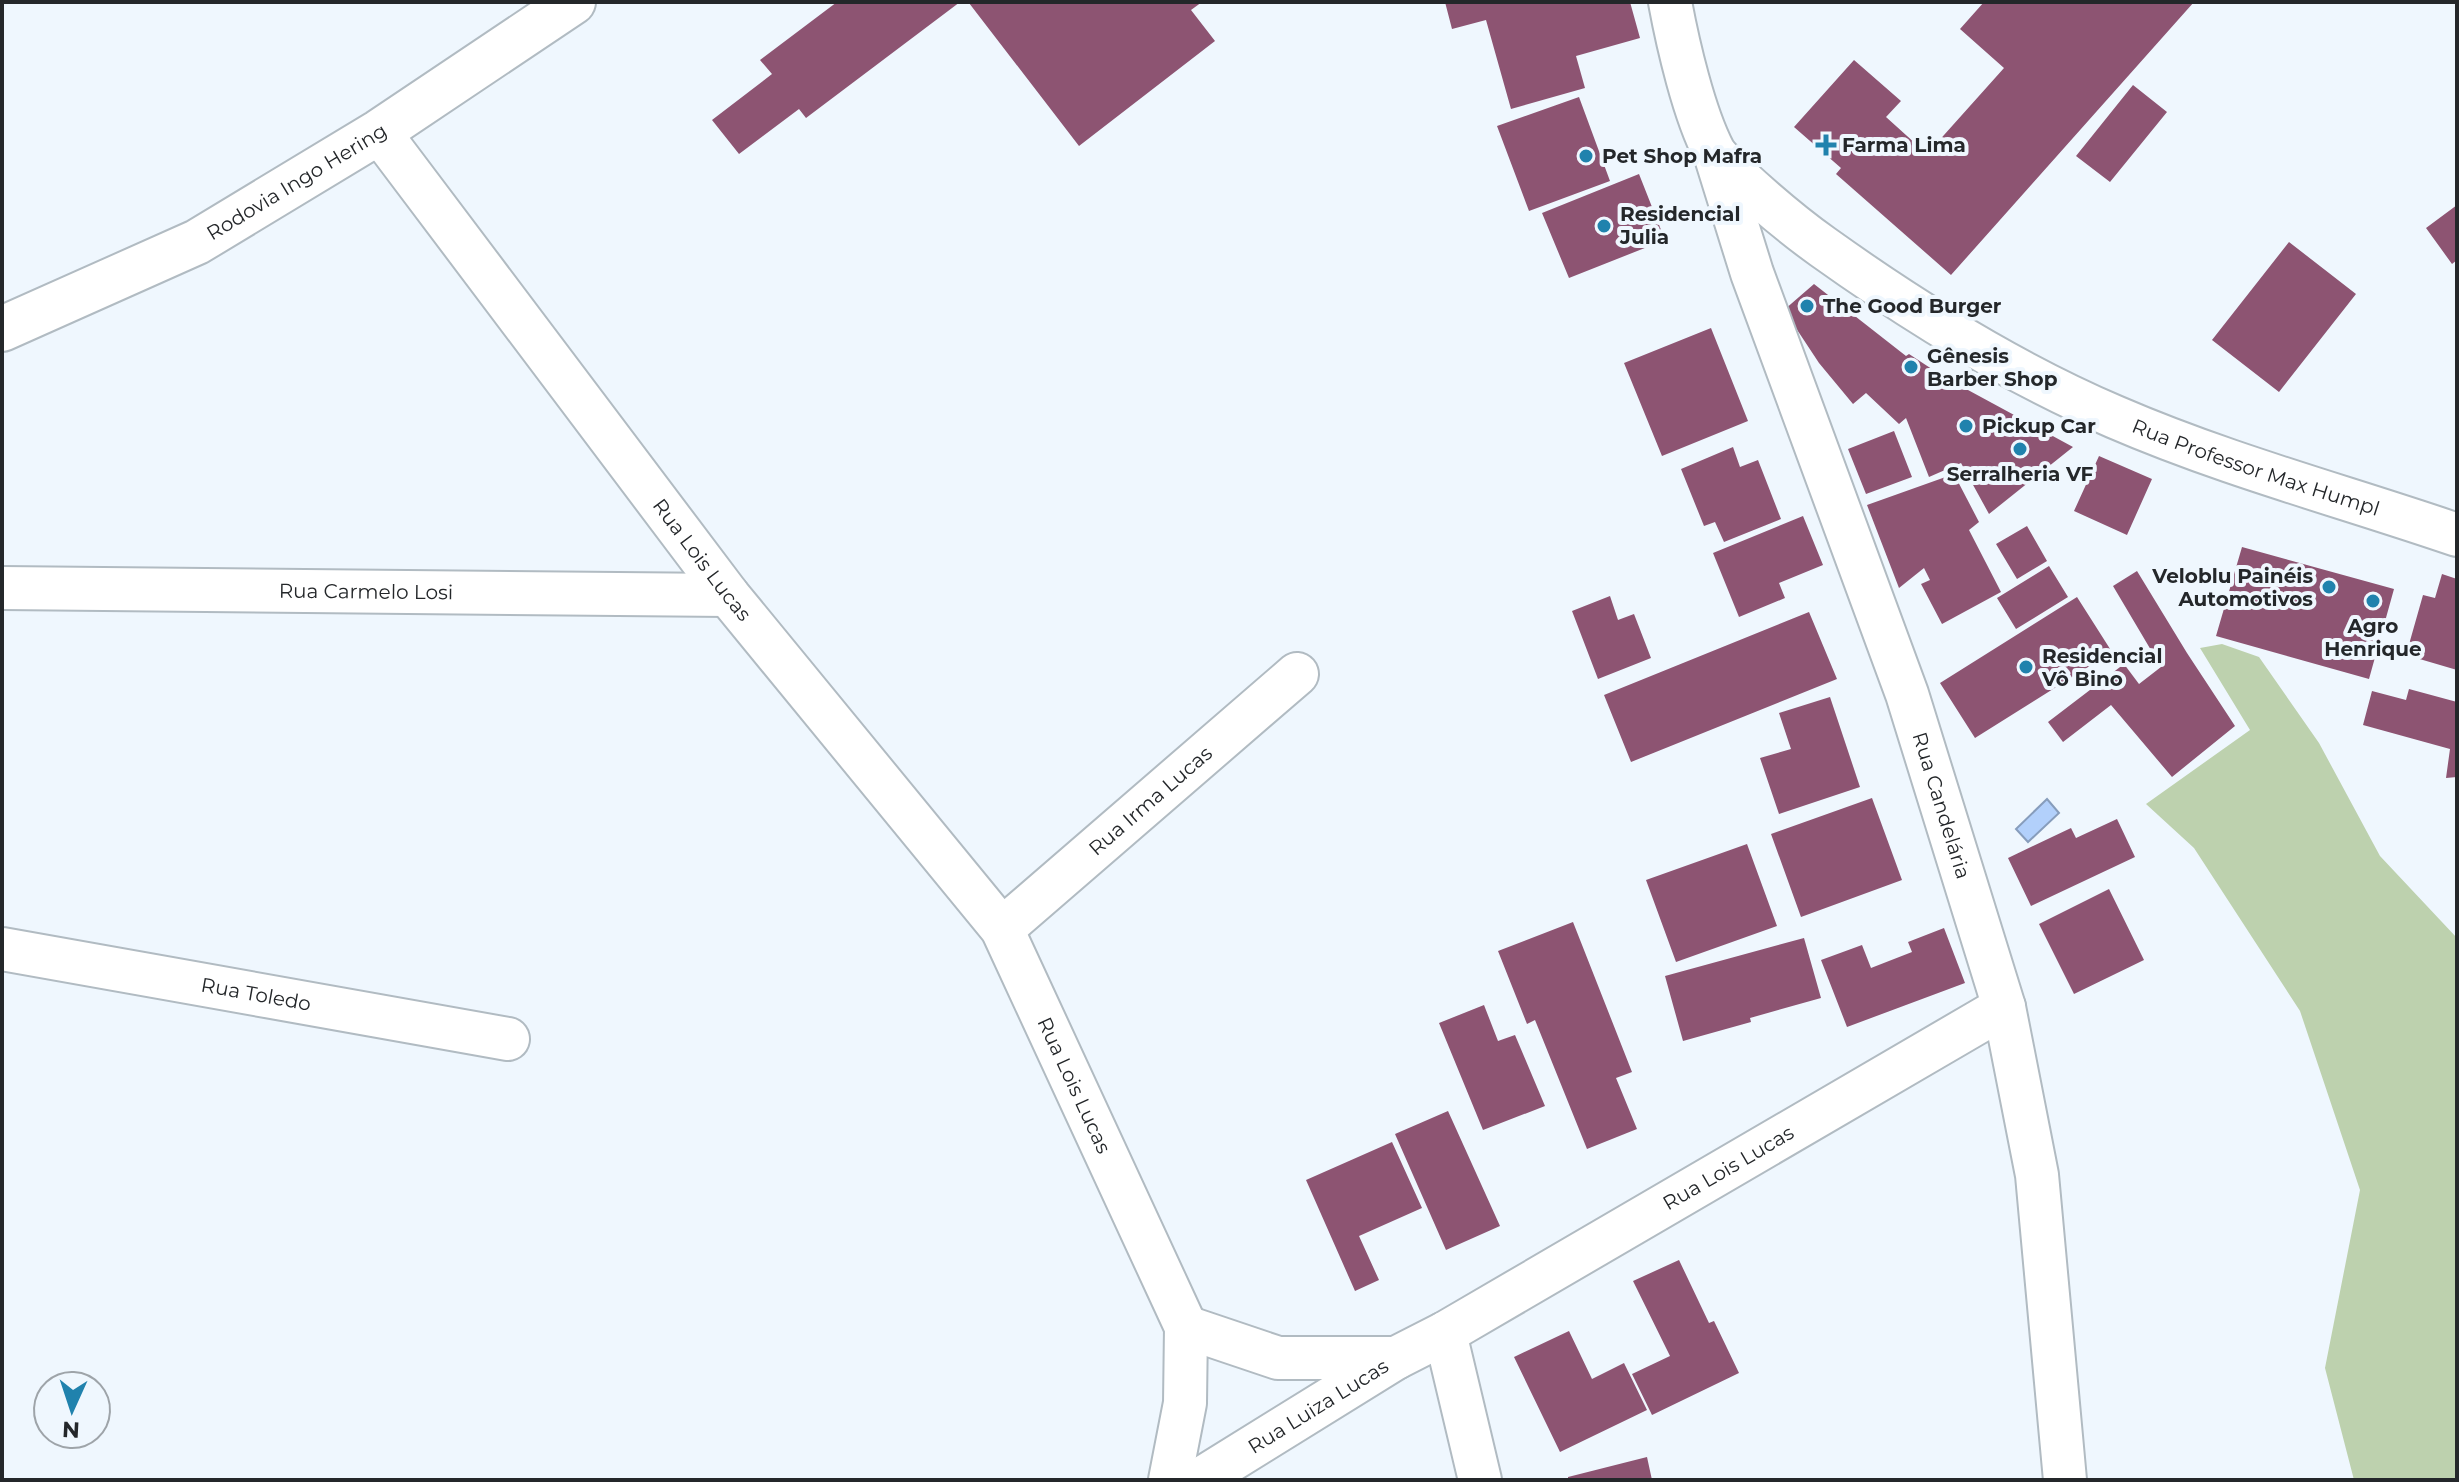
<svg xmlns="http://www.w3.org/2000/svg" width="2459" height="1482" font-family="Montserrat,sans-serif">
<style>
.green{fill:#bdd1ae}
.water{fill:#b2d0fb;stroke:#879dbc;stroke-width:2}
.building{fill:#8d5472}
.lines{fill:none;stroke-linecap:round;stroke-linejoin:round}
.minor-casing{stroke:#b1bbc2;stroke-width:46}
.highway-casing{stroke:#b1bbc2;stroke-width:48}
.minor{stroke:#fff;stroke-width:42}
.highway{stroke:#fff;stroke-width:44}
.poi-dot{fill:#2082ad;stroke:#eff7fe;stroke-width:3}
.labels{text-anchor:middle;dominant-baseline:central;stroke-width:8;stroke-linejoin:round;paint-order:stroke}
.poi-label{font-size:20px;font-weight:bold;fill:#24272a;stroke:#eff7fe;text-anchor:start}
.street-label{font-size:20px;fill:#24272a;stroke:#eff7fe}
</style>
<rect width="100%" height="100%" fill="#eff7fe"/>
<path class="green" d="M2222,644L2259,657L2319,743L2380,856L2457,938V1480H2354L2325,1368L2360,1190L2300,1011L2194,848L2146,804L2250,730L2200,648Z"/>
<path class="water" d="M2047,799L2059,813L2028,842L2016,829Z"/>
<path class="building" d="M837,2H960L806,118L799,109L739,154L712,120L772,74L760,60Z
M971,2H1202L1191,10L1215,41L1079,146L969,3Z
M1445,2H1543L1544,4L1551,2H1630L1640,38L1576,56L1585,88L1511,109L1486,20L1452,29Z
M1984,2H2194L1951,275L1836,174L1841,168L1794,127L1854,60L1901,101L1886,117L1927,154L2004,68L1960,29Z
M2133,85L2167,112L2110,182L2076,156Z
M1579,97L1610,181L1529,211L1497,126Z
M1639,174L1665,240L1569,278L1542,213Z
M2457,205V260L2452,264L2426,228Z
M2289,242L2356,294L2279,392L2212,340Z
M1814,284L1906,356L1909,354L1944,377L2073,447L1989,514L1961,463L1929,477L1906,418L1899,424L1866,393L1853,404L1819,363L1784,310Z
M1711,328L1748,421L1662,456L1624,363Z
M1894,431L1912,477L1866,494L1848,449Z
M1733,447L1740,467L1758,460L1781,519L1724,542L1715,522L1704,526L1681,469Z
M2099,456L2152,479L2127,535L2074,511Z
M1954,474L1979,522L1969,530L2001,592L1942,624L1921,584L1930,580L1924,568L1899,588L1867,505Z
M1803,516L1823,565L1779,583L1785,598L1739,617L1713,553Z
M2027,526L2047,561L2017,579L1996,544Z
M2242,547L2394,589L2369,679L2216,636Z
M2049,566L2068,597L2016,629L1997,598Z
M2137,571L2187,653L2235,726L2172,777L2111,705L2063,742L2048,722L2124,664L2139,684L2161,667L2113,586Z
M2442,574L2457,579V670L2406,655L2423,595L2435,598Z
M1610,596L1618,620L1634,614L1651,658L1598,679L1572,611Z
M2077,597L2112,652L1975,738L1940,683Z
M1809,612L1837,679L1631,762L1604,695Z
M2409,689L2457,702V777L2446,778L2450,749L2363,725L2372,691L2406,700Z
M1830,697L1860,787L1779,814L1760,758L1791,749L1779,713Z
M1872,798L1902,880L1801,917L1771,834Z
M2117,819L2135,857L2031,906L2008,858L2071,828L2076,838Z
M1747,844L1777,926L1676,962L1646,880Z
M2109,889L2144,960L2074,994L2039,924Z
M1573,922L1632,1072L1616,1078L1637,1129L1587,1149L1535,1020L1527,1024L1498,951Z
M1944,928L1965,983L1847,1027L1821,960L1862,945L1871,968L1912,952L1908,942Z
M1804,938L1821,998L1750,1018L1751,1022L1683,1041L1665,976Z
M1484,1005L1498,1041L1515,1035L1545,1106L1483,1130L1439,1023Z
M1448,1111L1500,1226L1446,1250L1395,1134Z
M1392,1142L1422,1208L1359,1236L1379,1280L1355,1291L1306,1180Z
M1679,1260L1709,1323L1714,1321L1739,1373L1652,1415L1632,1374L1670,1356L1633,1281Z
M1569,1331L1592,1379L1624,1363L1647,1410L1560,1452L1514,1357Z
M1647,1457L1652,1480H1568V1477Z"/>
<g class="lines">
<g class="minor-casing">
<g id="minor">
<path id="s1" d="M1670,2C1678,45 1694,114 1714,152C1719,160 1728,167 1735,174C1763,200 1792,225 1823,247C1914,312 2012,373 2115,417C2226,465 2343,496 2457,535"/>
<path id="s2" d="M379,132L728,595L1002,929L1186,1327L1185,1403L1170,1480"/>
<path id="s3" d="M1715,154L1752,273L1907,694L2004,1007L2037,1175L2065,1480"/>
<path id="s4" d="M2,588L728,595"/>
<path id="s5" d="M1002,929L1297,674"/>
<path id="s6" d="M2,949L508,1039"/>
<path id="s7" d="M1186,1327L1278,1358H1396L1445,1333L2004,1007"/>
<path d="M1445,1333L1480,1480"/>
<path id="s8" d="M1199,1480L1396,1358"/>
</g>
</g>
<g class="highway-casing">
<g id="highway">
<path id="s9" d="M2,329L197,242L379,132L573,2"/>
</g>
</g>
<use href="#minor" class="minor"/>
<use href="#highway" class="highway"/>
</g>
<g class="poi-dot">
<path d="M1822 133h8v8h8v8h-8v8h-8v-8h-8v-8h8z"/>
<circle cx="1586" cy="156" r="8"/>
<circle cx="1604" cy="226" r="8"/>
<circle cx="1807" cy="306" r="8"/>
<circle cx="1911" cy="367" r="8"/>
<circle cx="1966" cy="426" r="8"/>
<circle cx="2020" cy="449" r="8"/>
<circle cx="2329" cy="587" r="8"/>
<circle cx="2373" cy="601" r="8"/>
<circle cx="2026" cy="667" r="8"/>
</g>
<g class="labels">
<g class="poi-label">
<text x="1842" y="145">Farma Lima</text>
<text x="1602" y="156">Pet Shop Mafra</text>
<text x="1620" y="214">Residencial<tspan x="1620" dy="23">Julia</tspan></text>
<text x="1823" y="306">The Good Burger</text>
<text x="1927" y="356">Gênesis<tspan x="1927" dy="23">Barber Shop</tspan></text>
<text x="1982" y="426">Pickup Car</text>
<text x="2020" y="474" text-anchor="middle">Serralheria VF</text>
<text x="2313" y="576" text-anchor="end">Veloblu Painéis<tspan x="2313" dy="23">Automotivos</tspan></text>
<text x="2373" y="626" text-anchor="middle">Agro<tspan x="2373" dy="23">Henrique</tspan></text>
<text x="2042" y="656">Residencial<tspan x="2042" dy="23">Vô Bino</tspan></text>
</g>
<g class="street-label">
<text stroke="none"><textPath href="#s9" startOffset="330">Rodovia Ingo Hering</textPath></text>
<text stroke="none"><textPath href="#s1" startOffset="790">Rua Professor Max Humpl</textPath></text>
<text stroke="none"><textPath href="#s2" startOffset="536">Rua Lois Lucas</textPath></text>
<text stroke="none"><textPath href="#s4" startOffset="364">Rua Carmelo Losi</textPath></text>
<text stroke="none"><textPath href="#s5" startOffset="196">Rua Irma Lucas</textPath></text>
<text stroke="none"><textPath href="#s3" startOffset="690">Rua Candelária</textPath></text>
<text stroke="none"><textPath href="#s6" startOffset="258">Rua Toledo</textPath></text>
<text stroke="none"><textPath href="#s2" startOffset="1184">Rua Lois Lucas</textPath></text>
<text stroke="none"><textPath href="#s7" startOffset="598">Rua Lois Lucas</textPath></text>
<text stroke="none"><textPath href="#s8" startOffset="140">Rua Luiza Lucas</textPath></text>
</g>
</g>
<rect width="2459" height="1482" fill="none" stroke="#24272a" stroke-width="8"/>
<g transform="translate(72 1410) rotate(183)"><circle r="38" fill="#eff7fe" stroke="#9ea4a9" stroke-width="2"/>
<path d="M0-6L14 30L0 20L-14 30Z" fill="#2082ad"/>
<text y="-12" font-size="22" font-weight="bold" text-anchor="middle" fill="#24272a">N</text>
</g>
</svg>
